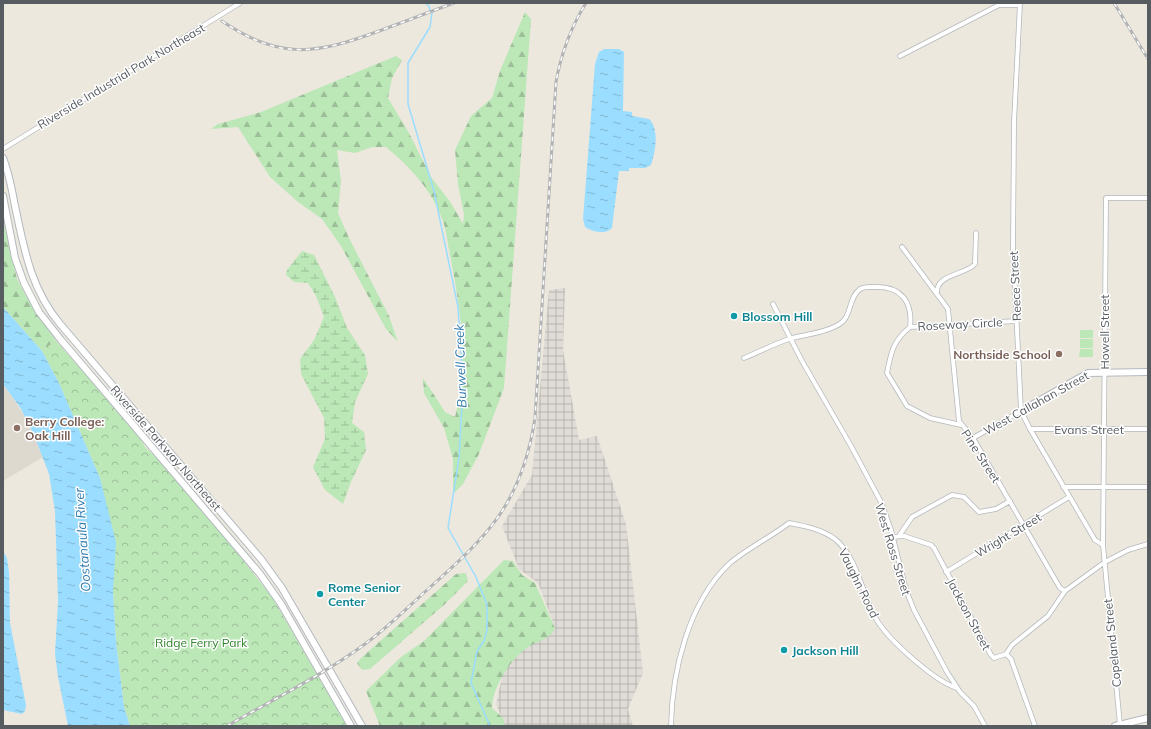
<svg xmlns="http://www.w3.org/2000/svg" width="1151" height="729" font-family="Mulish,sans-serif">
<style>
.industrial{fill:url(#industrial-grid)}
.education{fill:#ded9cf}
.grass{fill:#bce7b7}
.forest{fill:url(#forest-firs)}
.wetland{fill:url(#wetland-marsh)}
.park{fill:url(#park-crowns)}
.water{fill:url(#water-ripples)}
.lines{fill:none;stroke-linecap:round;stroke-linejoin:round}
.stream{stroke:#9bddff;stroke-width:1.5}
.street-casing{stroke:#b4b8bd;stroke-width:5.5}
.secondary-casing{stroke:#b4b9bf;stroke-width:8}
.street{stroke:#fff;stroke-width:4}
.secondary{stroke:#fff;stroke-width:6}
.rail-casing{stroke:#b2b3b4;stroke-width:3}
.rail{stroke:#fff;stroke-width:1.5;stroke-dasharray:4.5;stroke-linecap:butt}
.culture-dot{fill:#0f9aa8;stroke:#fff;stroke-width:1.5}
.education-dot{fill:#8d6e63;stroke:#fff;stroke-width:1.5}
.labels{text-anchor:middle;dominant-baseline:central;stroke-width:3;stroke-linejoin:round;paint-order:stroke}
.street-label{font-size:12px;fill:#575c61;stroke:#fff}
.culture-label{font-size:12px;font-weight:bold;fill:#0d838f;stroke:#fff;text-anchor:start}
.education-label{font-size:12px;font-weight:bold;fill:#785e54;stroke:#fff;text-anchor:end}
.park-label{font-size:12px;fill:#31832d;stroke:#fff}
.water-label{font-size:13px;font-style:italic;fill:#307aae;stroke:#fff}
</style>
<defs>
<pattern id="industrial-grid" width="8" height="8" patternUnits="userSpaceOnUse"><rect width="8" height="8" fill="#dfdbd6"/><path d="M0 4h8M4 0v8" fill="none" stroke="#b8b5b1"/></pattern>
<pattern id="forest-firs" width="22" height="20" patternUnits="userSpaceOnUse"><rect width="22" height="20" fill="#bce7b7"/><path d="M5 1l3.5 6h-7zM16 11l3.5 6h-7z" fill="#9cbe98"/></pattern>
<pattern id="wetland-marsh" width="20" height="14" patternUnits="userSpaceOnUse"><rect width="20" height="14" fill="#bce7b7"/><path d="M1 5h8M5 5V1M11 12h8M15 12V8" fill="none" stroke="#9cbe98"/></pattern>
<pattern id="park-crowns" width="20" height="18" patternUnits="userSpaceOnUse"><rect width="20" height="18" fill="#bce7b7"/><path d="M2 6a3 3 0 1 1 6 0M12 15a3 3 0 1 1 6 0" fill="none" stroke="#9cbe98"/></pattern>
<pattern id="water-ripples" width="26" height="14" patternUnits="userSpaceOnUse"><rect width="26" height="14" fill="#9bddff"/><path d="M2 4q2-2 4 0t4 0M15 11q2-2 4 0t4 0" fill="none" stroke="#81b6d2"/></pattern>
</defs>
<rect width="100%" height="100%" fill="#ece8de"/>
<path class="industrial" d="M565,288L563,350L579,440L597,436L626,524L643,673L628,709L633,726H505L496,704L505,664L555,627L538,583L519,569L502,526L532,475L549,290Z"/>
<path class="education" d="M3,384L28,421L43,457L3,481Z"/>
<path class="grass" d="M1080,330H1093V338H1080Z
M1080,339H1093V348H1080Z
M1080,349H1093V357H1079Z"/>
<path class="forest" d="M525,12L531,19L504,388L479,454L463,484L453,494V459L444,428L424,393L423,378L445,412L455,417C469,364 461,312 451,260C448,247 447,233 443,221C433,191 409,166 386,147H372L355,153L337,150L341,181L338,213L349,238L389,316L398,342L386,329L341,246L322,219L298,202L270,177L238,127L211,129L218,124L261,112L396,56L402,60L392,78L388,98L409,133L431,177L451,203L463,224L464,215L458,184L455,150L471,116L492,98L500,71Z
M3,220L17,279L26,296L56,341L42,351L3,307Z
M504,560L513,561L522,575L535,583L555,628C550,639 540,640 530,646C512,656 492,688 492,708L503,718L505,726H380L366,691L401,657L424,641Z
M466,573L468,581L445,604L370,669L362,670L357,663L361,658L456,574Z"/>
<path class="wetland" d="M302,251L314,255L335,297L347,328L365,355L368,374L355,402L352,423L364,432L366,450L351,482L343,504L325,490L313,467L325,439L324,418L301,374L300,359L314,340L324,317L316,296L308,283L294,282L286,275L287,270Z"/>
<path class="park" d="M56,341L138,434L145,447L167,468L235,550L272,597L347,726H130L124,707L116,641L113,592L100,478L59,383L42,351Z"/>
<path class="water" d="M604,49H619L624,52L623,111L632,112V116L649,119C660,129 655,153 651,165L645,168H629V171H619L612,228C605,235 593,232 585,227L583,219L595,64L599,52Z
M3,307L42,351L59,383L100,478L116,542L113,592L116,641L124,707L130,726H68L58,677L55,654L58,601L55,511L49,474L34,435L21,409L3,384Z
M3,551L7,558L9,572L10,623L26,705L25,711L22,714L3,710Z"/>
<g class="lines">
<path class="stream" d="M425,3L429,6L430,11L432,13L430,27L408,63V104L434,191L458,307L461,350L462,404L459,458L448,528L476,577L487,605V630L484,641L477,651L471,683L490,726"/>
<g class="street-casing">
<path id="street" d="M1020,3L1014,122L1013,248L1021,411L1030,429L1095,540L1103,545
M900,56L999,5H1020
M3,149L240,3
M902,247L948,309L959,421L973,438L1060,588L1065,591
M937,292C937,274 965,275 975,264L976,233
M773,304L802,361L851,446L881,502L891,530L906,590L914,610L947,672L960,692L974,706L985,726
M744,358C759,352 774,344 789,339C805,334 821,334 836,326C853,319 847,299 860,289C864,286 869,287 875,287C901,286 913,302 910,327
M961,425L930,418L907,406L887,373C891,352 893,341 910,327L1016,321
M1030,429H1148
M973,438L1021,411
M1063,487H1148
M899,536L912,517L952,495L964,497L979,512L996,509L1010,501
M892,537L904,536L931,545L934,548L991,655L994,658L1006,654L1011,659L1035,726
M946,572L1069,497
M1006,654L1012,645L1048,616L1065,591L1105,562L1128,550L1148,544
M1120,725L1103,545L1106,198H1148
M671,726C672,672 688,603 729,564C746,549 771,537 789,523C805,526 821,529 835,539C857,557 862,593 875,617C886,638 934,681 957,688"/>
</g>
<g class="secondary-casing">
<path id="secondary" d="M3,158C9,173 12,190 15,206C24,249 31,290 61,325L261,559L282,588L362,726
M3,196L15,258L24,283L39,312L61,340L260,574L281,604L351,726
M1021,411L1088,373L1148,372
M1115,726L1148,718"/>
</g>
<use href="#street" class="street"/>
<use href="#secondary" class="secondary"/>
<g class="rail-casing">
<path id="rail" d="M1114,3L1148,59
M222,21C280,61 317,54 379,31C404,22 429,12 454,3
M227,726C272,700 323,675 365,644C387,628 407,608 427,590C488,536 522,503 535,418L556,82C561,54 571,27 586,3"/>
</g>
<use href="#rail" class="rail"/>
</g>
<g class="culture-dot">
<circle cx="734" cy="316" r="4"/>
<circle cx="320" cy="594" r="4"/>
<circle cx="784" cy="650" r="4"/>
</g>
<g class="education-dot">
<circle cx="1059" cy="354" r="4"/>
<circle cx="17" cy="428" r="4"/>
</g>
<g class="labels">
<g class="street-label">
<text transform="translate(121 76) rotate(-31)">Riverside Industrial Park Northeast</text>
<text transform="translate(1015 286) rotate(-93)">Reece Street</text>
<text transform="translate(960 324) rotate(-3)">Roseway Circle</text>
<text transform="translate(1104 332) rotate(-90)">Howell Street</text>
<text transform="translate(1036 403) rotate(-29)">West Callahan Street</text>
<text x="1089" y="429">Evans Street</text>
<text transform="translate(166 448) rotate(49)">Riverside Parkway Northeast</text>
<text transform="translate(981 456) rotate(57)">Pine Street</text>
<text transform="translate(1008 535) rotate(-31)">Wright Street</text>
<text transform="translate(893 549) rotate(73)">West Ross Street</text>
<text transform="translate(859 583) rotate(64)">Vaughn Road</text>
<text transform="translate(969 614) rotate(62)">Jackson Street</text>
<text transform="translate(1112 643) rotate(-96)">Copeland Street</text>
</g>
<g class="culture-label">
<text x="742" y="316">Blossom Hill</text>
<text x="328" y="587">Rome Senior<tspan x="328" dy="14">Center</tspan></text>
<text x="792" y="650">Jackson Hill</text>
</g>
<g class="education-label">
<text x="1051" y="354">Northside School</text>
<text x="25" y="421" text-anchor="start">Berry College:<tspan x="25" dy="14">Oak Hill</tspan></text>
</g>
<g class="park-label">
<text x="201" y="642">Ridge Ferry Park</text>
</g>
<g class="water-label">
<text transform="translate(460 366) rotate(-92)">Burwell Creek</text>
<text transform="translate(82 540) rotate(-94)">Oostanaula River</text>
</g>
</g>
<rect width="1151" height="729" fill="none" stroke="#575c61" stroke-width="8"/>
</svg>
